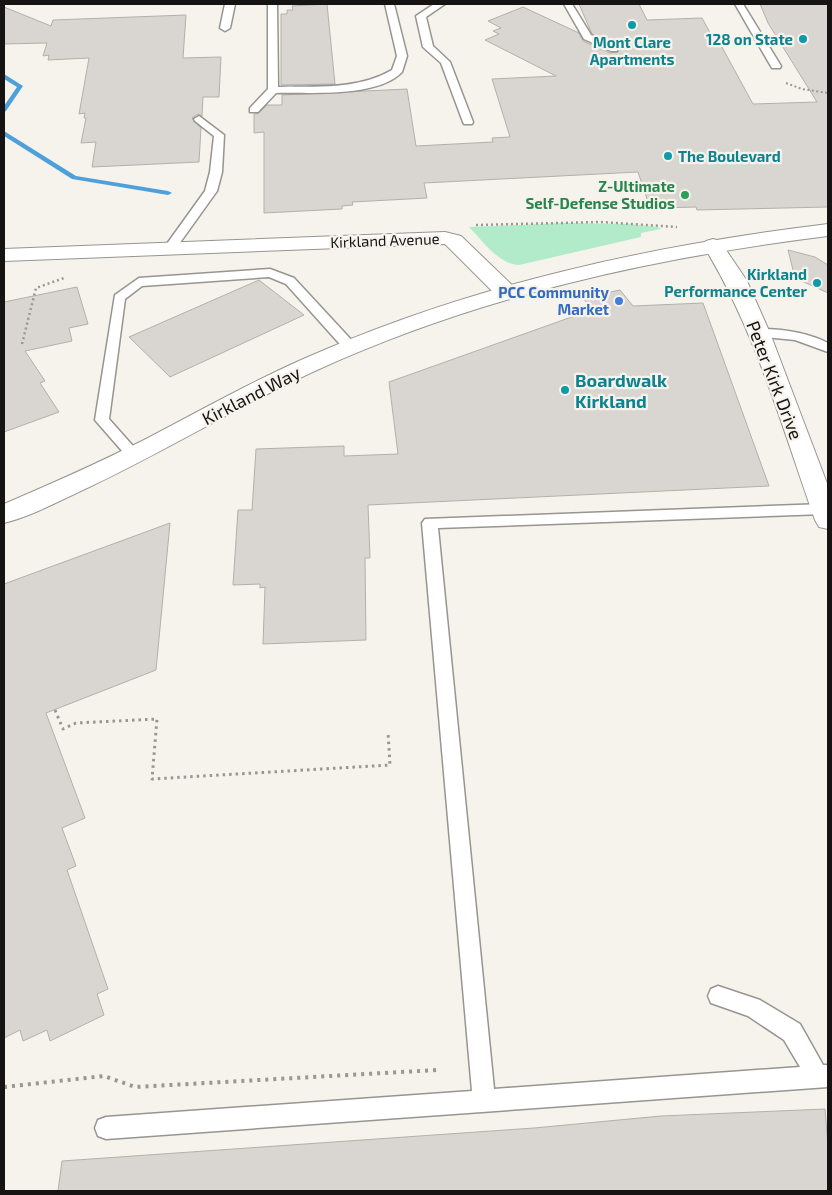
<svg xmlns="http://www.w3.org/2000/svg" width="832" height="1195" font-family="'Exo 2',sans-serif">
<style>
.green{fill:#b1ebc9}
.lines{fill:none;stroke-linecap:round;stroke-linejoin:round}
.stream{fill:#4da0d9;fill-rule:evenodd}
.building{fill:#d9d6d1;stroke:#b3b0ab}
.lane-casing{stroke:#979590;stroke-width:3}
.street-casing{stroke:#979590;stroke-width:2}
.secondary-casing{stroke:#979590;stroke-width:2}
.path-far3{stroke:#999793;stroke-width:2;stroke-dasharray:2 2.5;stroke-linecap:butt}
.path-far2{stroke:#999793;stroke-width:2.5;stroke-dasharray:2 3;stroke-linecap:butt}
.path-far1{stroke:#999793;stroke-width:3;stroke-dasharray:2.5 4;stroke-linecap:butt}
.path{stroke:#999793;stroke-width:4;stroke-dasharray:3 5;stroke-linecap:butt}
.lane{fill:#fff;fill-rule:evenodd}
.street{fill:#fff;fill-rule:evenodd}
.secondary{fill:#fff;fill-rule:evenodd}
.culture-dot{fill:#0f9aa8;stroke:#f6f3ed;stroke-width:2}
.leisure-dot{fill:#2e9e5b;stroke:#f6f3ed;stroke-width:2}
.shop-dot{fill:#3f7fe0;stroke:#f6f3ed;stroke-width:2}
.labels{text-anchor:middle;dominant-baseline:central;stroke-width:4.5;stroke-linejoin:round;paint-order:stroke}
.far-culture-label{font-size:15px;font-weight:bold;fill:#0d838f;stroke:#f6f3ed;text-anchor:end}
.far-leisure-label{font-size:15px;font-weight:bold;fill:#27864d;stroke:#f6f3ed;text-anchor:end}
.far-street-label{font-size:15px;fill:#151412;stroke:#f6f3ed}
.far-shop-label{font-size:15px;font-weight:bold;fill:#366cbe;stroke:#f6f3ed;text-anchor:end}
.culture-label{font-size:18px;font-weight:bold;fill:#0d838f;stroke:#f6f3ed;text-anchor:start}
.street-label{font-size:18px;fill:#151412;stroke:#f6f3ed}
</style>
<rect width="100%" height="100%" fill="#f6f3ed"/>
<path class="green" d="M566,223L626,224L658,227L661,229L641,233V237L519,265C498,264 483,241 469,227Z"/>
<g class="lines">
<path class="stream" d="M4,74L23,86L6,111L4,112V106L17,87L4,79Z
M4,131L76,176L168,191L172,193L168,195L72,179L4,136Z"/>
</g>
<path class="building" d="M327,4L335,84L281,85V14H287V10H293L292,6Z
M579,4H639L647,20L702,18L713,38H717L753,104L817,102L768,23L760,4H828V207L697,210L696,207L657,208L656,205H649L638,172L424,183L427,198L352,202L353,205L342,206V209L264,213V132L254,133V114L259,113L267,105H282V95L407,89L416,146L493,142L492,138L510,137L492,79L556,76L485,40L499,34L493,31L501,28L488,21L523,7L579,33L583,41L610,53L618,52V45L592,34Z
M4,7L51,26L53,20L186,15L183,58L221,57L219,97H203L202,116L198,114L192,118L201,128L199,162L92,167L96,142L81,143L86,118H84L85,113L79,114L89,58L48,60L49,55L43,56L47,43L4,44Z
M788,250L815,257L828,265V293L795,278Z
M259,280L304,315L170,377L129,337Z
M77,287L88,324L69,328L72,341L25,351L45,381L40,383L59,412L4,432V302Z
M620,290L633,306L703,303L769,486L368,505L370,558H365L366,640L263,644L265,587L260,588V584L233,585L238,510H252L256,449L344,446V456L398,454L389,382L594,309L582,298Z
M170,523L156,670L46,713L85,818L62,828L76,866L67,870L108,989L97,994L104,1015L50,1041L47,1030L23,1041L20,1030L4,1038V584Z
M825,1109L828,1145V1191H58L62,1161L534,1128L661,1116Z"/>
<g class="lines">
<g class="lane-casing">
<path id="lane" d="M225,4H235L230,28L225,31L220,28Z
M268,4H277L278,87C317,86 357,90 392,70L397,56L385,4H394L407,56L402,72C377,98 309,92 276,93L258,112H250V108L268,89Z
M434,4H445L426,17L433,46L450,62L473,122L472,124H464L463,122L441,63L423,47L416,16Z
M564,4H572L591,35L617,47V51H611L584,39Z
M735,4H743L781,66L780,68H772Z
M199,116L224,135L222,172L217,191L174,251L170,252L164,248L205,191L210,172L214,136L195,121L194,119Z
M270,269L294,278L356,345L358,348L356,351H346L286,284L269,277L142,286L125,299L109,419L141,455L134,460L129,459L95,420L115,295L139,278Z
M759,329C783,329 806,332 828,343V352L795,340L754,336L752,333L754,330Z
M824,504L828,505V513L824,514L438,528L494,1089L800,1067L784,1040L748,1016L711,1003L708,996L711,989L718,986L760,1000L800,1024L823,1065H828V1087L106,1139L98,1136L95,1128L98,1120L106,1117L472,1091L422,523L425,519Z"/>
</g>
<g class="street-casing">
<path id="street" d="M445,232L461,236L513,286L516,291L513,296L505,297L497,296L445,244L4,261V249Z
M713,239L720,241L747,281L770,333L828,486V529L819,527L815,520C782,427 755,329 703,245L706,241Z"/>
</g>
<g class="secondary-casing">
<path id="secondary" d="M828,224V236C651,258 480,296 317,370C238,406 164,452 85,489C59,501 32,516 4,523V504C51,484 98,463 144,440C196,413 247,384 301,360C469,285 647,246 828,224Z"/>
</g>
<path class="path-far3" d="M786,83L802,89L828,93"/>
<path class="path-far2" d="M476,225L601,222L677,227
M22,344L36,288L64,278"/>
<path class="path-far1" d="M55,710L63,729L76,723L157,719L152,779L390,765L388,732"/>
<path class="path" d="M4,1087L104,1076L135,1087L437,1070"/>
<use href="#lane" class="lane"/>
<use href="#street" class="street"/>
<use href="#secondary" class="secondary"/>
</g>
<g class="culture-dot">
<circle cx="632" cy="25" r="5"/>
<circle cx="803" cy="39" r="5"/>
<circle cx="668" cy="156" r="5"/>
<circle cx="817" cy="283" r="5"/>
<circle cx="565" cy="390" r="5"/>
</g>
<circle class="leisure-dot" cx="685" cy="195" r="5"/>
<circle class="shop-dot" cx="619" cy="301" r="5"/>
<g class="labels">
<g class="far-culture-label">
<text x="793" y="39">128 on State</text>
<text x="632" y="42" text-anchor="middle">Mont Clare<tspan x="632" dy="17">Apartments</tspan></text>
<text x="678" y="156" text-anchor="start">The Boulevard</text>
<text x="807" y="274">Kirkland<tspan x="807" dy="17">Performance Center</tspan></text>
</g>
<g class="far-leisure-label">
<text x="675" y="186">Z-Ultimate<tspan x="675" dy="17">Self-Defense Studios</tspan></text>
</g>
<g class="far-street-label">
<text transform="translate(385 240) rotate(-2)">Kirkland Avenue</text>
</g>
<g class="far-shop-label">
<text x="609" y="292">PCC Community<tspan x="609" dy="17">Market</tspan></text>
</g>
<g class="culture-label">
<text x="575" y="380">Boardwalk<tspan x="575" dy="21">Kirkland</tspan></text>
</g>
<g class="street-label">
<text transform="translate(775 380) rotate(69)">Peter Kirk Drive</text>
<text transform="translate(251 395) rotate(-27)">Kirkland Way</text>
</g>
</g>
<rect width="832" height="1195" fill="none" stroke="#151412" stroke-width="10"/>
</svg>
